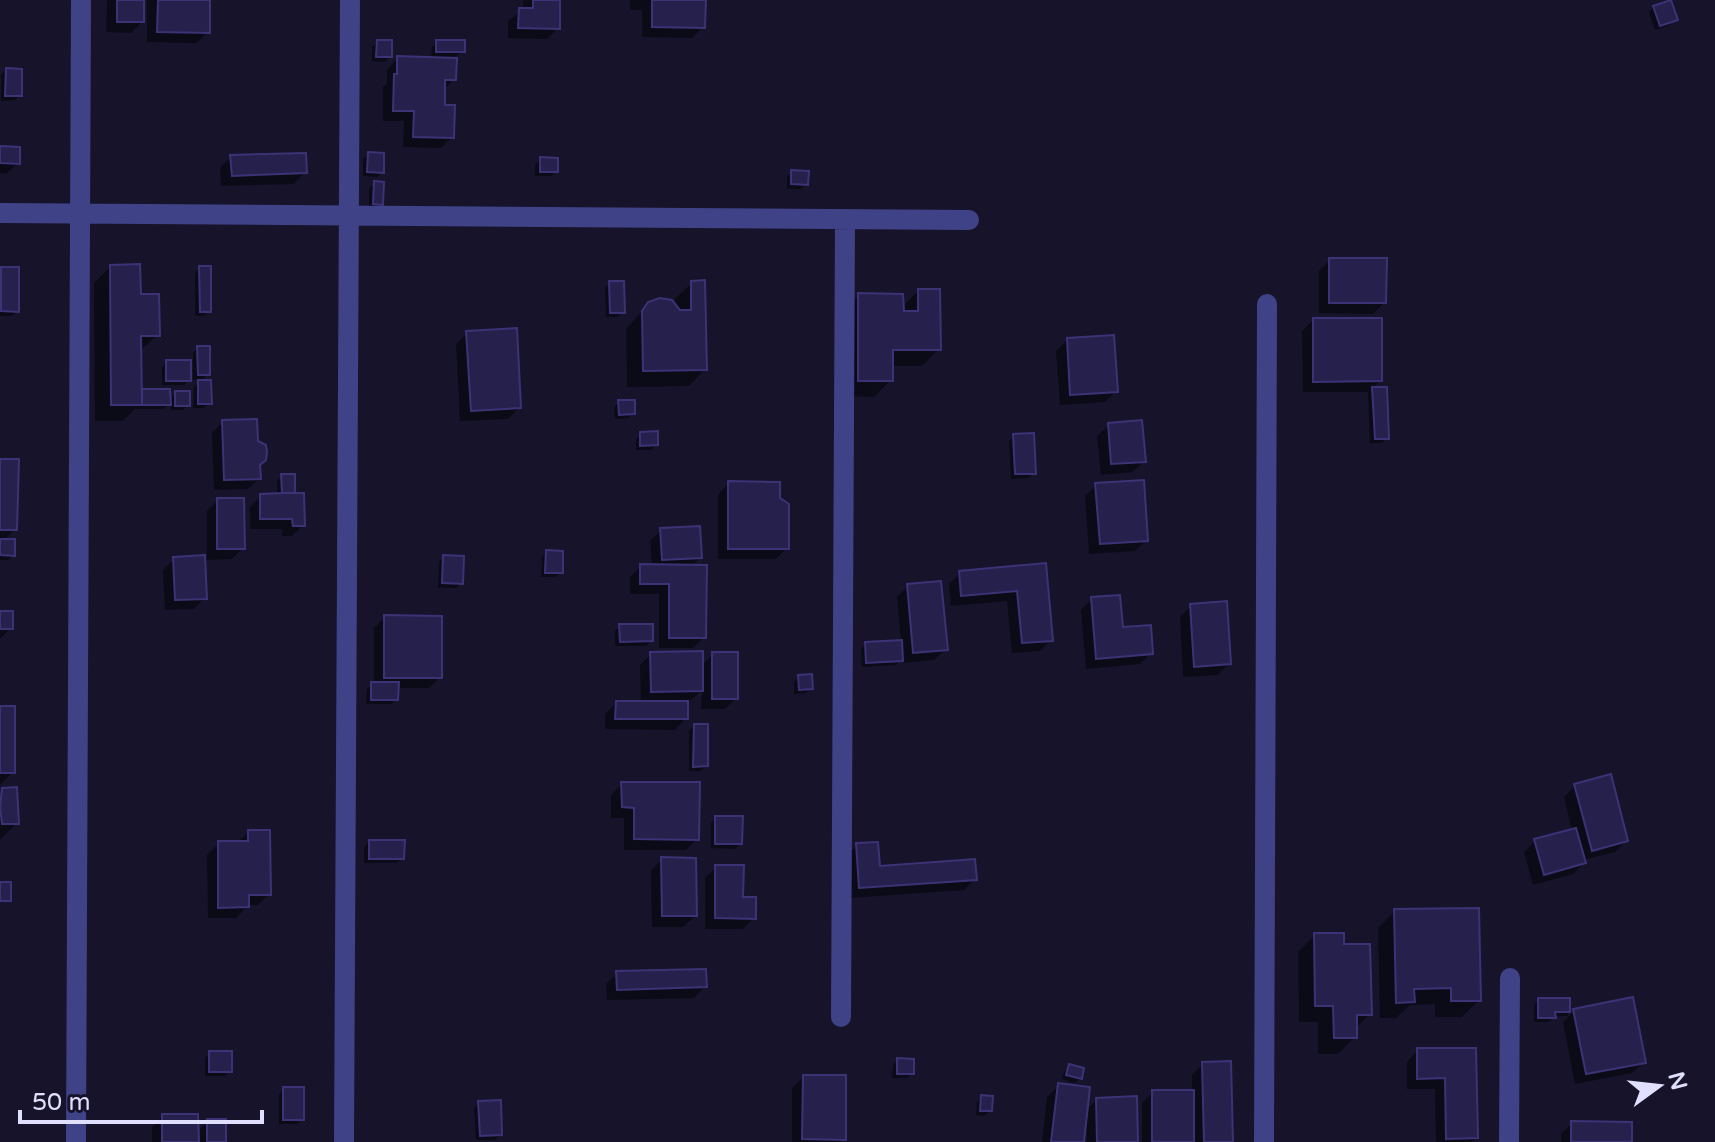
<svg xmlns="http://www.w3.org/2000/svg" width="1715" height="1142" font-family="'Varela Round',sans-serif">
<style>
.shadow{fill:#0007}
.building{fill:#26204c;stroke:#3c3376;stroke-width:2}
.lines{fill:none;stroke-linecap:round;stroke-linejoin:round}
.minor{stroke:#404288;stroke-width:20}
</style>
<rect width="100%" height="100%" fill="#16132b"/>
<path class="shadow" d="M107,0H142V22L131,33L106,32Z
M147,0H208V32L197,43L147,42Z
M523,0H558V28L547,39L508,38V21L523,10Z
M630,0H704L703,27L692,38L642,37V10H630Z
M1654,7L1675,20L1670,25L1655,30L1649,12Z
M378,42L390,56L385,62L372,61V47Z
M437,42L462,52L455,57L454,79L443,90V107L452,137L441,148L403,147L404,121H383V87L387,84V70L398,58L431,59L432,47Z
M6,70L20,95L15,100L1,101V75Z
M0,148L18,163L6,174L0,173Z
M368,154L382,172L377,177L363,176V159Z
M231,157L305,172L294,184L221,186L220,168Z
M540,160L556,171L551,176H535V165Z
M792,172L806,184L801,189H787V177Z
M375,183L381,204L376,209H369V188Z
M1330,260L1384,303L1373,314L1319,313V271Z
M110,267L139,296L158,335L139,351L140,391H169V400L176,393L188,405L183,410H171V402L164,409H135L123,421H95L94,283Z
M0,268H17V311L12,316H0Z
M200,268L209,311L204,316H195V273Z
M610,283L623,312L618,317H606L605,288Z
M692,283L705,369L689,386L627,387L626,329L649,304L675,307V299Z
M918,291L939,349L922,366H891V380L874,397L842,396V312L859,295L902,307Z
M1313,320L1380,381L1372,389H1385L1387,438L1382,443H1370L1368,392H1303L1302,331Z
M467,333L519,408L508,419L460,421L456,344Z
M1067,340L1116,391L1105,402L1060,405L1056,351Z
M198,348L208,374L200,382L209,403L204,408H193L194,387L202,379L193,380V353Z
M167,362L189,380L184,385H162V367Z
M619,402L633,413L628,418L615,419L614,407Z
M223,422L259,478L248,489L214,490L212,433Z
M1109,425L1144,461L1133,472L1101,475L1097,436Z
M641,434L656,445L651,450H636V439Z
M1014,436L1034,473L1029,478L1011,479L1009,441Z
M0,461L15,529L3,541L13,555L8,560H0Z
M282,476L293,495L303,525L292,536H282V529H250V507L261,496L277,495V481Z
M729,483L787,548L776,559H718V495Z
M1096,485L1146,540L1135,551L1089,554L1085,496Z
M218,500L243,548L232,559L203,560L205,598L194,609L165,610L163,570L174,559L207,557V511Z
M661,530L700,558L690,567L704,637L693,648H659V594H630V577L641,566H652L650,541Z
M547,552L561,572L556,577H541L542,557Z
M444,557L461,583L456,588H438L439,562Z
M1044,565L1051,640L1040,651L1012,653L1007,601L951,606L949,584L960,573Z
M908,586L946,649L934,660L903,663L902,658L896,665L862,667L861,649L866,643L901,642L897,597Z
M1092,599L1121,629L1151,653L1140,664L1086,669L1081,610Z
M1191,606L1229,663L1218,675L1183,677L1180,617Z
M0,613L11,628L0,639Z
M385,617L440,677L429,688H396V699L391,704H366L367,689L374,684V628Z
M620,626L651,640L646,646H615V631Z
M651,654L701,666L713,654L736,698L725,709H701L702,690L690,701H686V718L675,730L605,729V714L616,703H641L640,665Z
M799,677L811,688L806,693L794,694V682Z
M0,708L13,772L0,785Z
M694,726L706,766L701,771H689V731Z
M622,784L697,839L686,850H624V818H611V795Z
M1575,786L1626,841L1615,852L1583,860L1584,863L1573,874L1533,885L1524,852L1535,841L1572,831L1564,797Z
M3,790L17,823L0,840V793Z
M716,818L740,844L735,849L711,848V823Z
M249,832L269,894L258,905H248L236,918H208L207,855L219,843H237Z
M369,842L402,858L397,863H364V847Z
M857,845L878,868L975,879L964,890L849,898L846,856Z
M662,859L695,916L683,927H652L651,871Z
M716,867L754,918L743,929H705V878Z
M1395,911L1479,1000L1462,1017H1435V1004L1410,1005L1396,1018H1380L1378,928Z
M1315,935L1342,946L1370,1014L1355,1029V1037L1338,1054H1318V1022H1299L1298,952Z
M617,973L705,986L694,998L607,1000L606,984Z
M1539,1000H1568V1016H1555L1549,1022H1534V1005Z
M1574,1011L1644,1062L1632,1073L1575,1084L1563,1022Z
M1418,1050H1474L1476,1138L1471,1142H1436L1435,1089H1407V1062Z
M210,1053L230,1071L225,1076H205V1058Z
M898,1060L912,1073L907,1078H892L893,1065Z
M1203,1064L1231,1142H1142V1103L1153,1092H1192V1075Z
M1069,1067L1080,1078L1075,1083L1062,1079L1064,1072Z
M803,1077L844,1139L841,1142H792V1088Z
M1058,1086L1085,1111L1097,1100L1136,1142H1087L1086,1125H1084L1082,1142H1042L1047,1097Z
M284,1089L302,1119L297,1124H279V1094Z
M982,1097L990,1110L985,1116L976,1115L977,1102Z
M479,1103L500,1135L495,1140H476L474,1108Z
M163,1116L197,1132L208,1121L224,1142H152V1127Z
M1572,1123L1630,1142H1561V1134Z"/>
<path class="building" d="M117,0H144V22H117Z
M158,0H210V33L157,32Z
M533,0H560V29L518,28L519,8H533Z
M652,0H706L705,28L652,27Z
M1671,0L1678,20L1660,26L1653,6Z
M377,40H392V57H376Z
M436,40H465V52H436Z
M397,56L457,58L456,80H445V105H455L454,138L413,137L414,111H393L394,74H397Z
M6,68L22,69V96H5Z
M0,146L20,147V164L0,163Z
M368,152L384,153V173L367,172Z
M306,153L307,173L232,176L230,155Z
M540,157L558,158V172H540Z
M791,170L809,171L808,185L791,184Z
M374,181L384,182L383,205L373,204Z
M1329,258H1387L1386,303H1329Z
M140,264L141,294H159L160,336H141L142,405H111L110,265Z
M199,266H211V312H200Z
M1,267H19V312L1,311Z
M705,280L707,370L643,371L642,311L648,302L660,298L672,300L680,310H691V281Z
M609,281H624L625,313H610Z
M918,289H940L941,350H893V381H858V293L903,294L904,311H918Z
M1313,318H1382V381L1313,382Z
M517,328L521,408L471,411L466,331Z
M1114,335L1118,392L1070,395L1067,338Z
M197,346H210V375H198Z
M166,360H191V381H166Z
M198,380H211L212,404H198Z
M1372,387H1387L1389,439H1375Z
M142,389H170L171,405H142Z
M175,391H190V406H175Z
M618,400H635V414L619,415Z
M257,419L258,441L266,445L267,452L266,460L260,465L261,479L224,480L222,420Z
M1142,420L1146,462L1111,464L1108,423Z
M658,431V445L640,446V432Z
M1034,433L1036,474H1015L1013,434Z
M0,459H19L17,530H0Z
M281,474H295V493H282Z
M1144,480L1148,541L1100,544L1095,483Z
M728,481L780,482V498L789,504V549H728Z
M282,493H304L305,526H293L292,519H260V494Z
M217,498H244L245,549H217Z
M700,526L702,558L662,560L660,528Z
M0,539H15V556L0,555Z
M546,550L563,551V573H545Z
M205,555L207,599L175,600L173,557Z
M443,555L464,556L463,584L442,583Z
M1046,563L1053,641L1022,643L1017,591L961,596L959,571Z
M640,564L707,565L706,638H669V584H640Z
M941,581L948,650L913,653L907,584Z
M1120,595L1123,627L1151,625L1153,654L1096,659L1091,597Z
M1227,601L1231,664L1194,667L1190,604Z
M0,611H13V629H0Z
M384,615L442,616V678H384Z
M619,624H653V641L620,642Z
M902,640L903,661L866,663L865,642Z
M703,651V691L651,692L650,652Z
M712,652H738V699H712Z
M812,674L813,689L799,690L798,675Z
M371,682H399L398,700H371Z
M616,701H688V719H615Z
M0,706H15V773H0Z
M694,724H708V766L693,767Z
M1611,774L1628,841L1592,851L1574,784Z
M621,782H700L699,840L634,839V808L622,807Z
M17,787L19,824H2L0,807L2,788Z
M715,816H743L742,844H715Z
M1576,828L1586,863L1544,875L1534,839Z
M248,830H270L271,895H249V907L218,908V841H248Z
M369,840H405L404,859H369Z
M878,842L880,866L975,859L977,880L859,888L856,843Z
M661,857L696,858L697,916H662Z
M715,865H744L743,897H756V919L715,918Z
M0,882H11V901H0Z
M1479,908L1481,1001H1451V988L1414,989L1415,1002L1396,1003L1394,909Z
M1314,933H1344V944H1370L1372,1015H1357V1038H1334L1333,1006H1315Z
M706,969L707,987L617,990L616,971Z
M1633,997L1646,1063L1586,1074L1573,1009Z
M1538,998H1570V1012H1555L1556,1018H1538Z
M1417,1048H1476L1478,1138L1446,1139L1445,1078L1417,1079Z
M209,1051H232V1072H209Z
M897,1058L914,1059V1074H897Z
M1231,1061L1233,1142H1204L1202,1062Z
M1069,1064L1084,1068L1082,1079L1066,1075Z
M803,1075H846V1140L802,1139Z
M1058,1083L1090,1087L1084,1142H1051Z
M283,1087H304V1120H283Z
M1152,1090H1194V1142H1152Z
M981,1095L993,1096L992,1111H980Z
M1137,1096L1138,1142H1097L1096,1098Z
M501,1100L502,1135L480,1136L478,1101Z
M162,1114H198L199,1142H162Z
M207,1119H226V1142H207Z
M1571,1121L1632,1122V1142H1571Z"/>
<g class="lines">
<path class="minor" d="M0,213L969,220
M841,1017L845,219
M76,1142L81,0
M344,1142L350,0
M1264,1142L1267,304
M1509,1142L1510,978"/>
</g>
<g transform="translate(1659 1086) rotate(75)" stroke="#16132b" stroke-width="6" paint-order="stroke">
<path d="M0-6L14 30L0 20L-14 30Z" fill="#e0dffd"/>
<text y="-12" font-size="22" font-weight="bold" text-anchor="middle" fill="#e0dffd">N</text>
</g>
<path d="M20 1110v12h242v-12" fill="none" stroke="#e0dffd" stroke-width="4"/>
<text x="32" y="1110" font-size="24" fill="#e0dffd" stroke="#16132b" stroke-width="6" paint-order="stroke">50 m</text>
</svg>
